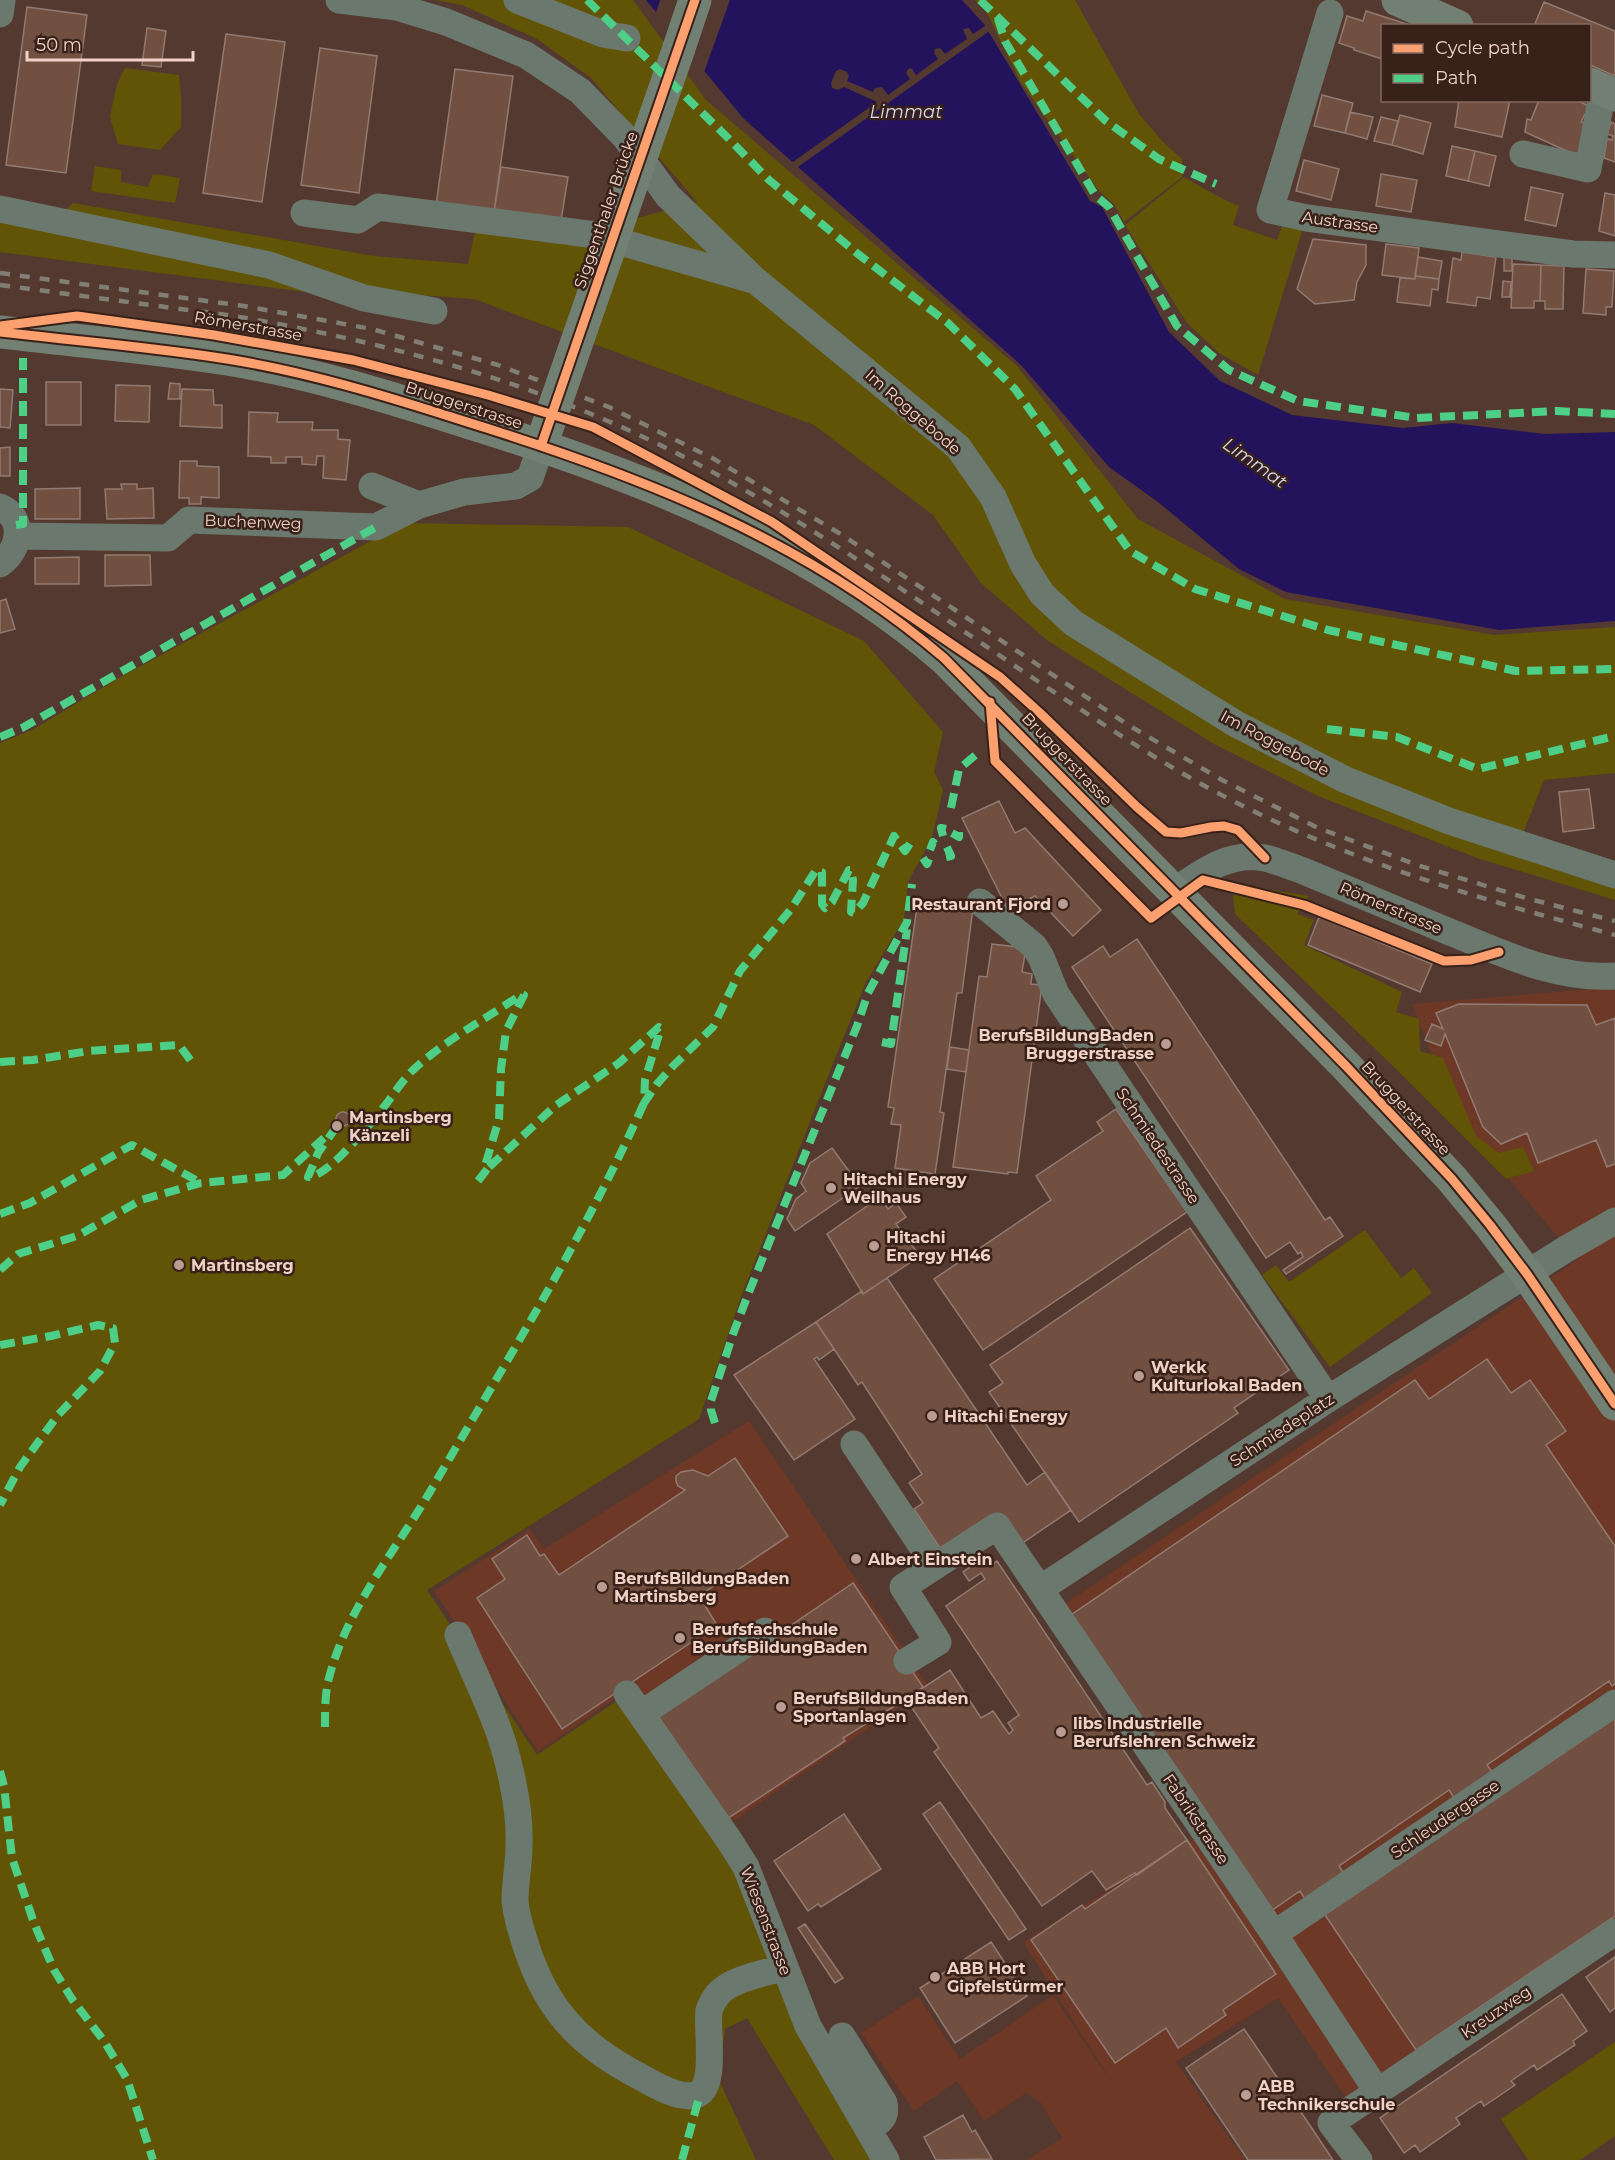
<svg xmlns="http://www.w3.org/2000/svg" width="1615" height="2160" font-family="Montserrat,sans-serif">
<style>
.built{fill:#6d3825}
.green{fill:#625406}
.water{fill:#23135c}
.pier{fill:#53392f}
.building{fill:#725041;stroke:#917a72;stroke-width:1.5}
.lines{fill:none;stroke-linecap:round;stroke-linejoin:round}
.minor{stroke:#6b786e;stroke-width:27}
.major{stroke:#728073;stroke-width:33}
.rail{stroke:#807e75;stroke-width:4.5;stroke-dasharray:10 10;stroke-linecap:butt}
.major-bridge{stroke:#728073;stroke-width:33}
.quiet{stroke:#4dcf88;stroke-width:8;stroke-dasharray:15 8;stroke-linecap:butt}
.cycleway-casing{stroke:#382119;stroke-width:13}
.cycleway{stroke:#fca06f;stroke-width:9}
.poi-dot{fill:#ba9c92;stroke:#382119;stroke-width:2}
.labels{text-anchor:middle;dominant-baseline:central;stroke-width:5;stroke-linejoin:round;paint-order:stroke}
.street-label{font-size:16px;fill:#f1d2c7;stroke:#382119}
.poi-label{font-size:16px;font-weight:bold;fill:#f1d2c7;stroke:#382119;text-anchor:start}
.water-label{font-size:18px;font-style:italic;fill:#d5d8f4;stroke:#382119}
</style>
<rect width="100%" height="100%" fill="#53392f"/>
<path class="built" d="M1615,987V1925L1360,2118L1278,1998L1176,2062L1245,2160H1027L1062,2138L1041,2103L1026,2093L984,2121L957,2081L914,2111L861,2033L918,1996L960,2059L1053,1995L1120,2095L1023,1942L1195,1838L1047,1616L1577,1260L1455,1115L1412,1004Z
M749,1421L929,1687L726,1826L633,1686L538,1752L434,1591L530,1529L544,1549Z"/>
<path class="green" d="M436,0H633L706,100L1017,366L1138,519L1285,599L1495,635L1615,627V773L1544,780L1517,849L1615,883V900L1477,858L1318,796L1214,744L1048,641L981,583L933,515L814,425L674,374L474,299L379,292H305L0,252V213L54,221L73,203L374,256L468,264L475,232L563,238L697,202L591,78L537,39L462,5Z
M975,0H1075L1139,114L1164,143L1182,159V177L1124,222L1114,204L1099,191L1021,83L987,13Z
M125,68L179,75L181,97V127L160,150L118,144L110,117L117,84Z
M95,166L121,170V182L148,187L153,174L180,178L175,203L91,191Z
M1184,177C1202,187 1219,198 1239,206L1233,225L1277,240L1284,221L1304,225L1258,375L1219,353L1187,323L1125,225Z
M404,523L628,527L864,641L943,732L934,772L943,790L932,837L908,882L904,919L866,982L836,1056L742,1294L699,1419L427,1590L537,1755L627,1694L729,1840L886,2160H834L747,2018L725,2029L719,2080L756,2160H0V743L34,729L117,679Z
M1240,888L1272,890L1309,896L1297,914L1314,920L1304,945L1402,992L1396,1012L1419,1019L1420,1051L1443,1058L1476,1136L1499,1153L1523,1147L1534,1171L1506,1179L1392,1065L1235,914L1233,896Z
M1365,1230L1401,1278L1414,1268L1432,1293L1330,1367L1262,1275L1276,1265L1289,1282Z
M1615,2042V2136L1580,2160H1528L1501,2119Z"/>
<path class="water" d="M646,0H962L984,24L1090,201L1102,207L1169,332L1220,381L1292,415L1403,428L1452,423L1545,434L1615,432V621L1499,630L1286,592L1239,569L1158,502L1109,467L1021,365L743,118Z"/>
<path class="pier" d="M660,0H730L703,75L655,16Z
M988,24L991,30L795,169L790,164L877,102L844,87L838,90L832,88L831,83L836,71L840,69L847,72L849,76L847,81L873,92L875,88L882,87L888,95L910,79L906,73L909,68L912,69L916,75L938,59L934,53L935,49L940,48L945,54L967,39L963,29L969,28L973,34Z"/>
<path class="building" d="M1544,2L1615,31V76L1590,65V26H1534Z
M27,7L87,15L66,173L6,165Z
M1366,11L1413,26H1382V59L1354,50V48L1339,43L1347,16L1363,21Z
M147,28L166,31L161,67L142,65Z
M226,34L285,42L262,202L203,193Z
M320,48L377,56L359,193L301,185Z
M455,69L513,76L494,212L436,205Z
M1322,95L1353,103L1345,133L1314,126Z
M1459,100H1510L1502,137L1455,127Z
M1539,100H1576L1589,106L1581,122L1588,124L1582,158L1525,132L1527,119L1531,120Z
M1350,112L1373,117L1367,139L1345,133Z
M1400,115L1431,123L1423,154L1392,145Z
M1381,117L1398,121L1392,145L1374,141Z
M1611,122L1615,124V162L1604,158L1607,139L1612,140L1613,136L1607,134Z
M1452,146L1475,151L1468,181L1446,176Z
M1475,151L1496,156L1489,186L1468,181Z
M1304,160L1339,169L1331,200L1296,191Z
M501,167L568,177L561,221L494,212Z
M1381,174L1417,180L1411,212L1376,206Z
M1531,187L1563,194L1556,226L1525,220Z
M1605,193L1615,195V236L1599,231Z
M1313,239L1366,245V265L1357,282L1354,300L1315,304L1297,289Z
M1386,244L1419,248L1415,279L1382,275Z
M1462,252L1496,257L1490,299L1477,297L1476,306L1447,302L1453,258L1461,260Z
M1504,255H1512V271H1504Z
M1418,257L1442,261L1439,279L1415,276Z
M1513,264L1541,265L1540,301H1534V308H1511Z
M1541,265L1564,266L1563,309H1545V301H1540Z
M1586,269L1614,271L1612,307H1606V315L1583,313Z
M1415,276L1439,279L1438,290L1432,289L1430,306L1397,302L1400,278L1415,279Z
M1503,281L1511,282L1510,297H1502Z
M46,382H81V425H46Z
M170,383L180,384V399H168Z
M116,385L150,386L149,422L115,421Z
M0,389L13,390L10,428L0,427Z
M182,389L213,390L214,405H222V428L180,426Z
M249,412L278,413L277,422H313L312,430H338V439L350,440L346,480L323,478L324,456H317L316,465L302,464V457H286V463H271V457L248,456Z
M10,447V476H0V448Z
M180,461H197V466L219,467V498L201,497V504H189V498H179Z
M121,484H137V489L153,488L154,518L107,519L105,489H122Z
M80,488V519H35V489Z
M105,555H150L151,585L105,586Z
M79,557V584H35V558Z
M6,599L15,629L0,633V601Z
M1589,789L1594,828L1563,832L1559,792Z
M999,801L1015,833L1025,828L1101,910L1073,936L1035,896L1008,910L962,818Z
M918,900L973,908L962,993H957L940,1112L944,1113L935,1174L895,1168L901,1125L891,1124L894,1108L888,1107Z
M1319,917L1432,964L1420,992L1308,945Z
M1137,939L1325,1220L1330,1217L1343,1236L1286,1274L1283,1270L1303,1257L1301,1252L1298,1254L1290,1242L1266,1258L1072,967L1103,946L1110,957Z
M992,944L1026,948L1022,972L1032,974L1031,984L1042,985L1017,1173L1008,1172V1174L953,1167L979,976L987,977Z
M1459,1004L1587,1005L1596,1025L1615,1018V1164L1607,1167L1596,1140L1538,1163L1527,1133L1501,1144L1483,1127L1445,1034L1441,1046L1425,1040L1432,1024L1443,1029L1436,1013Z
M950,1047L969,1050L966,1072L947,1069Z
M1116,1109L1187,1212L983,1350L934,1279L1051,1200L1036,1176L1103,1131L1097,1122Z
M336 1119a7 7 0 1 1 14 0a7 7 0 1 1-14 0Z
M832,1148L860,1186L795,1231L787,1219L796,1199L806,1191L801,1183L810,1163Z
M880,1197L888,1209L896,1203L906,1217L896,1224L920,1256L863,1294L827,1234Z
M1190,1228L1289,1370L1234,1408L1238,1413L1079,1522L989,1392L1003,1383L990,1365Z
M887,1278L1027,1485L1045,1472L1071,1510L1018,1546L997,1515L942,1551L914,1509L923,1503L909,1483L922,1474L862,1382L858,1385L816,1322L862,1291L863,1294Z
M816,1322L834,1349L819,1360L817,1357L814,1359L855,1419L794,1460L734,1375Z
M1487,1359L1511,1393L1530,1380L1566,1431L1546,1445L1615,1546V1684L1612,1686L1609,1681L1487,1765L1497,1779L1459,1805L1449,1790L1339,1866L1349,1881L1310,1907L1300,1891L1265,1915L1068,1617L1415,1380L1429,1399Z
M735,1458L788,1536L699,1596L717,1625L562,1729L477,1598L505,1579L492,1559L527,1535L540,1556L544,1554L559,1575L685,1490L678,1486L676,1481V1476L681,1472L693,1470L708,1476Z
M985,1557L990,1566L997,1561L1147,1785L1152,1782L1165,1802V1808L1187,1840L1137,1875L1135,1873L1106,1890L1092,1871L1042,1906L934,1752L939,1748L906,1699L950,1670L981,1718L993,1711L1009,1734L1013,1730L1008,1723L1019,1715L946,1606L985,1579L981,1573L969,1581L963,1572Z
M853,1583L923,1687L906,1699L843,1738L845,1741L727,1819L658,1716Z
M1615,1715V1916L1416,2050L1323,1912Z
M940,1802L1026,1929L1009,1940L923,1814Z
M844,1814L881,1869L821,1907L818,1904L808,1911L774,1861Z
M1187,1840L1276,1974L1223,2010L1226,2015L1178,2048L1166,2028L1115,2063L1031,1940L1082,1905L1085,1909Z
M805,1924L843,1978L835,1983L798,1928Z
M991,1942L1027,1996L955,2043L920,1988Z
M1615,1957V2008L1610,2012L1586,1977Z
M1562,1994L1587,2031L1573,2041L1575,2045L1537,2070L1534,2065L1511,2081L1515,2085L1499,2096L1484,2106L1481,2101L1456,2118L1460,2124L1420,2152L1415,2145L1404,2153L1380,2118Z
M1244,2029L1307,2121L1333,2160H1248L1186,2068Z
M963,2115L972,2132L975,2130L992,2159L936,2160L924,2137Z"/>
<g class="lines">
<path class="minor" d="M339,0L397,7L446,22L526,55L580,91L625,137L668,196L755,280L958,447L993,497L1023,564L1042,594L1073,623L1236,724L1346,780L1449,821L1615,875
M517,0L603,34L627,38
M1330,13L1270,210L1307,218L1573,254L1615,255
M0,14L2,0
M1523,154L1588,169L1603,90
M0,209L269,265L364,298L434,311
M304,213L358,220L378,207L596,235L753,280
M372,486L419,505
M0,507C26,518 20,550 0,564
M18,536L168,538L189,520L376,527L419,505L464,492L516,486L530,478L541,446
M1174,891C1202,872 1229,851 1265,858C1277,861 1289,866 1301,870C1349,890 1397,910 1445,930C1500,952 1554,980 1615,976
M980,902L1034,946L1041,957L1056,994L1328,1399
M854,1444L935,1566
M1040,1589L1328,1399L1566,1249L1615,1221
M458,1635C476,1679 500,1723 510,1770C516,1795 520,1821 519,1846C519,1864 515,1882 515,1900C516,1917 522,1933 527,1949C546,2006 576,2041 628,2070C645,2079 676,2100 695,2095C718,2090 706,2027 709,2010C711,2005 714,1999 718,1994C733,1978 764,1974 784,1967
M907,1661L938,1642L903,1587L997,1526L1274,1934L1377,2091
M627,1694L729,1840L746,1867L808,2026L886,2160
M641,1714L765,1631
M1274,1934L1615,1703
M842,2036L884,2103C887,2118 880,2122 868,2129
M1359,2160L1331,2123L1615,1932"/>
<path class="major" d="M1398,0L1457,26
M679,48L695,0
M1590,84L1615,95
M0,332C76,341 152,347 227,359C308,372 386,396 464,421C635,474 806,539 944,658L1346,1066L1452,1179L1490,1225L1527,1274L1615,1404"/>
<path class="rail" d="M0,273L244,306L372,329L498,365L609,407L714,459L839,533L1130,726L1222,780L1318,828L1417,865L1526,898L1615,921
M0,285C53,292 105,299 158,306C187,310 217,313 246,318C368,340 489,370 603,419C767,488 910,597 1057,694C1109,728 1161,763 1216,792C1343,860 1476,898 1615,935"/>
<path class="major-bridge" d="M546,431L679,48"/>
<path class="quiet" d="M587,0L729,139L769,180L858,254L948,323L1015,389L1130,551L1195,589L1328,630L1516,671L1615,669
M980,0L1106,121L1159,159L1216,184
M998,19L1005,41L1095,195L1109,207L1177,326L1229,370L1298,401L1417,418L1557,411L1615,414
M16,525L23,524V358
M1327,729L1397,737L1478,769L1615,736
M0,737L22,728L376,527
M951,808L959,769L979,752
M952,833L959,837V832
M943,836L941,828L946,829
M930,850L933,842L935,844
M946,857L951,856L946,845
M923,858L927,864L929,859
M882,1042L891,1044L907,929
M0,1062L33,1060L89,1051L179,1045L194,1065
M337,1126L318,1153L308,1177C329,1177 373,1120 387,1103C395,1092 403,1080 413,1070C445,1040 486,1019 522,994L524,995L506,1031L501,1069L499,1119L485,1166L488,1168L555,1106L619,1063L659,1027L661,1028L645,1080L644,1103L657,1084L673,1066L713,1027L740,971L791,909L816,870L822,872V904L825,908L832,902L849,870H851L853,880L851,912L854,913L863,903L894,836L905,851L911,842L913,843
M478,1181L488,1168
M0,1214L30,1203L132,1145L201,1183
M0,1270L18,1254L77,1236L141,1200L201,1183L283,1175L324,1138
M0,1345L51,1336L98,1325L113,1328L115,1343L100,1371L58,1415L20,1467L0,1505
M715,1423L711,1410V1401L733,1334L749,1292L857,1026L868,993L907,922L912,884
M325,1727C325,1712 325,1696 328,1682C345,1610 395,1552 431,1490C505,1363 584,1238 644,1103
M0,1771L4,1786L12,1858L34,1923L54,1970L72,1999L104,2041L127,2079L153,2160
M682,2160L700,2094"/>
<g class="cycleway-casing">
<path id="cycleway" d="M0,326L77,316L214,335L353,360L488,395L593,427L772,522L1000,677L1040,713L1137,807L1166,832L1181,833L1211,827L1224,826L1238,830L1265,858
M0,332C76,341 152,347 227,359C308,372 386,396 464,421C635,474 806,539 944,658L1346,1066L1452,1179L1490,1225L1527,1274L1615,1404
M541,446L695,0
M990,702L995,761L1151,918L1203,880L1304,905L1444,961L1471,960L1499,952"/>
</g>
<use href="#cycleway" class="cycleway"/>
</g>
<g class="poi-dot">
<circle cx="1063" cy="904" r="6"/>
<circle cx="1166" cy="1044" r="6"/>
<circle cx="337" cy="1126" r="6"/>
<circle cx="831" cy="1188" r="6"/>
<circle cx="874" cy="1246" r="6"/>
<circle cx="179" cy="1265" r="6"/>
<circle cx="1139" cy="1376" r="6"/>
<circle cx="932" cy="1416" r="6"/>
<circle cx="856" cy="1559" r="6"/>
<circle cx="602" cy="1587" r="6"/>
<circle cx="680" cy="1638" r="6"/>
<circle cx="781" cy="1707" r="6"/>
<circle cx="1061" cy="1732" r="6"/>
<circle cx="935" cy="1977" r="6"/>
<circle cx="1246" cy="2095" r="6"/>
</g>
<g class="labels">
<g class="street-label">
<text transform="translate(606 210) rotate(-71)">Siggenthaler Brücke</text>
<text transform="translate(1340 222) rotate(8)">Austrasse</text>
<text transform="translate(248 326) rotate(10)">Römerstrasse</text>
<text transform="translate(464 405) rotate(18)">Bruggerstrasse</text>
<text transform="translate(913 412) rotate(41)">Im Roggebode</text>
<text transform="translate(253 522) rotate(2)">Buchenweg</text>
<text transform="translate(1275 743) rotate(28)">Im Roggebode</text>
<text transform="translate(1067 759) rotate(46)">Bruggerstrasse</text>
<text transform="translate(1391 908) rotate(23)">Römerstrasse</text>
<text transform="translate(1406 1108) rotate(47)">Bruggerstrasse</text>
<text transform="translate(1158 1146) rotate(56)">Schmiedestrasse</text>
<text transform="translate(1282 1430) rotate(-33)">Schmiedeplatz</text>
<text transform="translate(1196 1819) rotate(56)">Fabrikstrasse</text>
<text transform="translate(1445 1819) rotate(-34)">Schleudergasse</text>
<text transform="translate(766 1921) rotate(69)">Wiesenstrasse</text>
<text transform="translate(1496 2012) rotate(-34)">Kreuzweg</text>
</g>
<g class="poi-label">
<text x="1051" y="904" text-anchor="end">Restaurant Fjord</text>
<text x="1154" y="1035" text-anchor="end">BerufsBildungBaden<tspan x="1154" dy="18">Bruggerstrasse</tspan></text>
<text x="349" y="1117">Martinsberg<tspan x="349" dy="18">Känzeli</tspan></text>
<text x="843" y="1179">Hitachi Energy<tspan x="843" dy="18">Weilhaus</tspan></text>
<text x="886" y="1237">Hitachi<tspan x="886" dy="18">Energy H146</tspan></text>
<text x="191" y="1265">Martinsberg</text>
<text x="1151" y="1367">Werkk<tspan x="1151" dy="18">Kulturlokal Baden</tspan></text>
<text x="944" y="1416">Hitachi Energy</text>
<text x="868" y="1559">Albert Einstein</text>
<text x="614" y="1578">BerufsBildungBaden<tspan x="614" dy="18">Martinsberg</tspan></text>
<text x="692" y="1629">Berufsfachschule<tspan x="692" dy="18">BerufsBildungBaden</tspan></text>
<text x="793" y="1698">BerufsBildungBaden<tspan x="793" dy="18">Sportanlagen</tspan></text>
<text x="1073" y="1723">libs Industrielle<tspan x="1073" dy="18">Berufslehren Schweiz</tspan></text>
<text x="947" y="1968">ABB Hort<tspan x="947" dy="18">Gipfelstürmer</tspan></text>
<text x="1258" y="2086">ABB<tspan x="1258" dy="18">Technikerschule</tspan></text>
</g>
<g class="water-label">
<text x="906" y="112">Limmat</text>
<text transform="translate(1255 463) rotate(35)">Limmat</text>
</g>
</g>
<rect x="1381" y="24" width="210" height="78" fill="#382119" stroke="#82685f" stroke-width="1.5"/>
<rect x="1393" y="44" width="30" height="9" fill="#fca06f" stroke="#82685f" stroke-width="1.5"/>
<text x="1435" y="54" font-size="18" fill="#f1d2c7">Cycle path</text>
<rect x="1393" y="74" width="30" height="9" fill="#4dcf88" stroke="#82685f" stroke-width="1.5"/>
<text x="1435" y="84" font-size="18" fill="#f1d2c7">Path</text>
<path d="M27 51v9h166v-9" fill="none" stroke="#f1d2c7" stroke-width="3"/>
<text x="36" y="51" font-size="18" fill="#f1d2c7" stroke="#382119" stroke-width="4.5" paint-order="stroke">50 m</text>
</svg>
